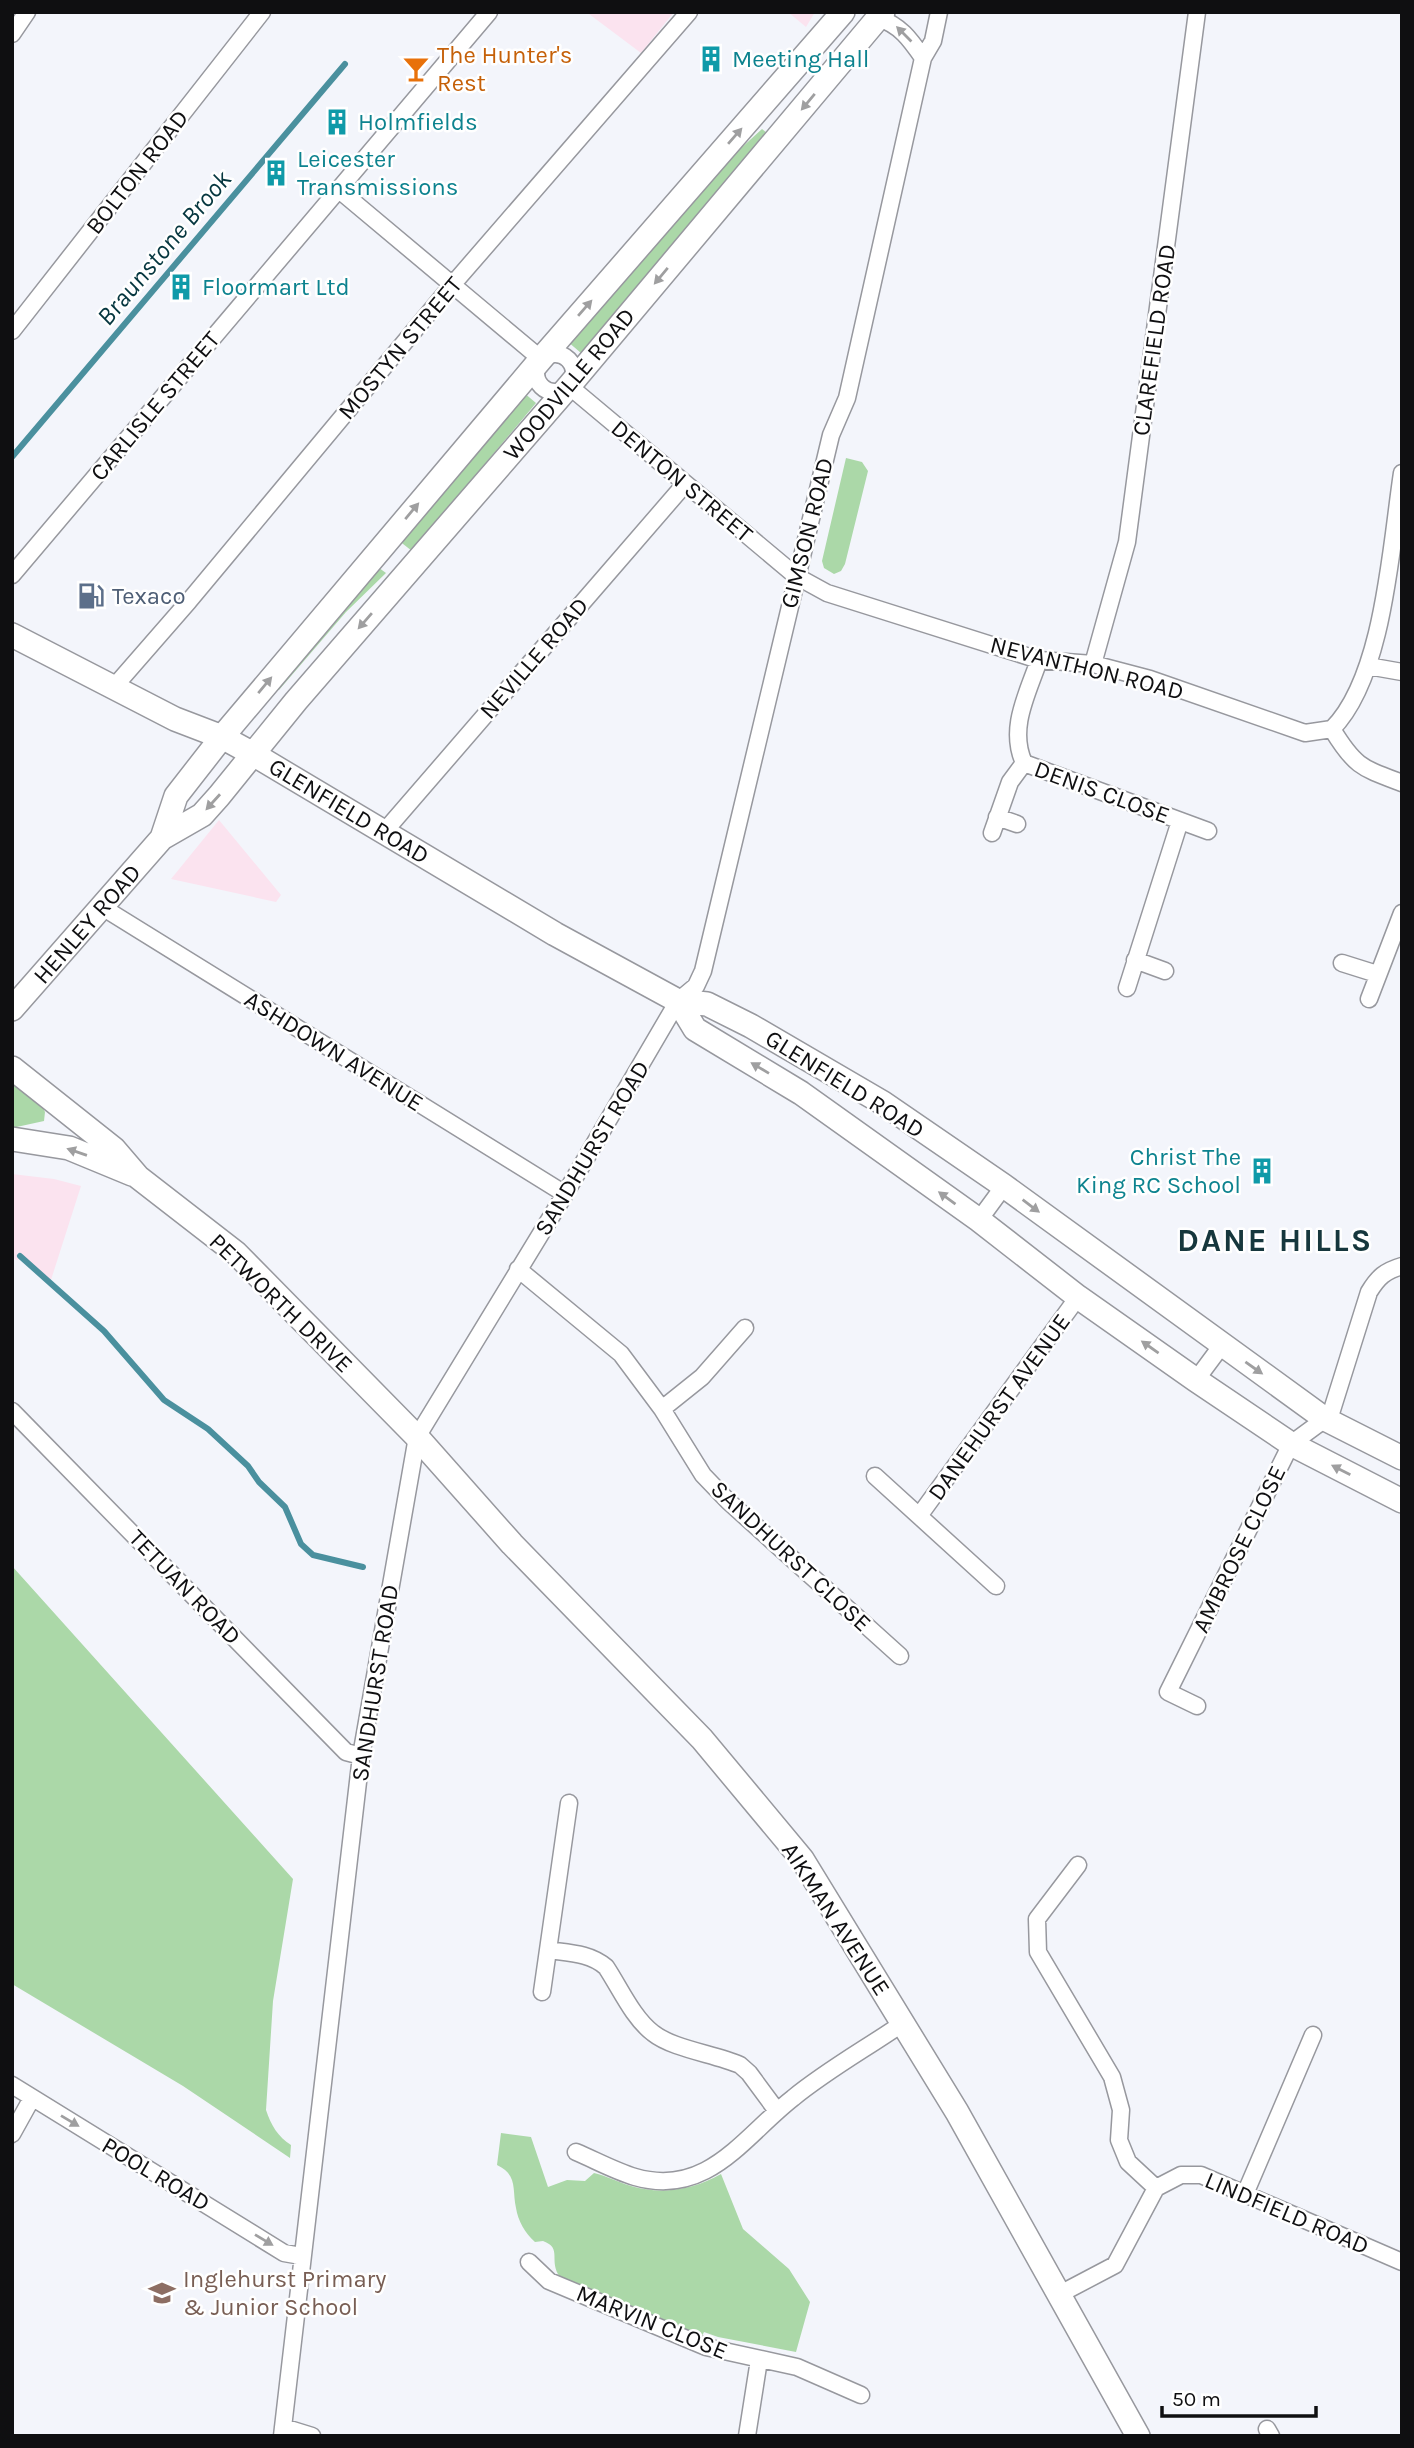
<svg xmlns="http://www.w3.org/2000/svg" width="1414" height="2448" font-family="Karla,sans-serif">
<style>
.commercial{fill:#fbe3ef}
.green{fill:#abd8a8}
.lines{fill:none;stroke-linecap:round;stroke-linejoin:round}
.stream{stroke:#4a909e;stroke-width:6}
.street-casing{stroke:#97989e;stroke-width:19}
.secondary-casing{stroke:#97989e;stroke-width:26}
.street{stroke:#fff;stroke-width:16}
.secondary{stroke:#fff;stroke-width:23}
.oneway{fill:#9f9fa0}
.labels{text-anchor:middle;dominant-baseline:central;stroke-width:5;stroke-linejoin:round;paint-order:stroke}
.food-label{font-size:24px;fill:#c56008;stroke:#fff;text-anchor:start}
.culture-label{font-size:24px;fill:#0d838f;stroke:#fff;text-anchor:start}
.street-label{font-size:24px;fill:#0f0f11;stroke:#fff}
.service-label{font-size:24px;fill:#4e5e75;stroke:#fff;text-anchor:start}
.education-label{font-size:24px;fill:#785e54;stroke:#fff;text-anchor:start}
.water-label{font-size:26px;font-style:italic;fill:#05363f;stroke:#fff}
.district-label{font-size:32px;font-weight:bold;letter-spacing:2px;fill:#16373d;stroke:#fff}
</style>
<rect width="100%" height="100%" fill="#f3f5fb"/>
<path class="commercial" d="M590,12H674L641,53L589,14Z
M788,12H815L806,27Z
M219,820L281,895L276,902L171,879Z
M12,1174L54,1179L81,1186L50,1283L20,1257L18,1260L12,1259Z"/>
<path class="green" d="M762,129L767,133L581,353L567,341L694,191Z
M523,392L536,403L412,551L398,540Z
M846,458L862,462L868,471L845,564L841,571L834,574L824,568L822,561Z
M375,565L386,573L346,612L279,690L274,686Z
M12,1082L42,1106L45,1112L44,1121L12,1128Z
M12,1566L293,1879L273,2001L266,2110C271,2125 278,2137 291,2145L290,2158L183,2086L12,1984Z
M501,2133L531,2137L548,2187L567,2180L585,2181L594,2173C607,2176 618,2182 631,2186C661,2195 693,2190 721,2174L743,2229L789,2269L810,2302L796,2352L718,2337L704,2332L701,2338L560,2277C548,2261 563,2248 543,2241L535,2242C525,2233 518,2221 516,2208C512,2189 518,2175 497,2165Z"/>
<g class="lines">
<path class="stream" d="M12,457L345,64
M20,1256L104,1331L164,1400L208,1429L248,1466L259,1482L285,1507L301,1544L313,1555L363,1567"/>
<g class="street-casing">
<path id="street" d="M878,18C900,25 910,39 923,58
M12,34L27,12
M338,189L541,359
M12,331L262,12
M536 373a19 19 0 1 1 38 0a19 19 0 1 1-38 0Z
M569,386L796,576L827,593L1039,660L1093,664L1150,679L1305,733L1332,729C1355,767 1362,768 1402,783
M12,575L489,12
M1039,660C1028,693 1008,728 1024,763L1208,831
M1093,664L1127,542L1197,12
M1368,666L1402,672
M114,687L189,601L453,284L689,12
M1332,729C1384,677 1391,545 1402,473
M997,817L1017,824
M384,832L685,484
M992,833L1010,782L1024,763
M102,907L565,1194
M1135,960L1165,971
M1342,963L1377,974
M1127,988L1180,821
M1369,999L1402,913
M979,1220L1004,1186
M518,1269L621,1354L662,1409L703,1475L728,1501L900,1656
M1196,1380L1222,1345
M662,1409L702,1377L745,1328
M12,1411L346,1752L361,1756
M875,1476L996,1586
M919,1516L1078,1297
M1197,1706L1168,1692L1291,1444L1325,1419L1332,1410L1369,1292C1378,1277 1385,1271 1402,1266
M1078,1865L1037,1919L1038,1952L1112,2077L1121,2110L1119,2140L1128,2162L1156,2188
M548,1950C569,1953 590,1953 606,1967C620,1988 633,2018 653,2033C673,2049 715,2054 740,2065L749,2073L777,2111
M542,1992L569,1803
M12,2085L284,2253L301,2256
M12,2134L32,2098
M576,2152C595,2160 615,2171 635,2177C708,2198 744,2136 793,2098C827,2070 867,2048 903,2023
M1245,2194L1313,2035
M529,2262L549,2281L706,2347L797,2367L861,2395
M1058,2295L1115,2265L1156,2188L1181,2175H1201L1402,2262
M283,2427L312,2436
M1267,2429L1271,2436
M282,2436L361,1756L417,1437L565,1194L678,1001L696,986L703,971L831,435L847,398L923,58L933,41L939,12
M747,2436L759,2360"/>
</g>
<g class="secondary-casing">
<path id="secondary" d="M12,635L175,719L222,737L253,754L555,934L678,1001L707,1004L751,1026L883,1103L1004,1186L1325,1419L1402,1458
M162,838L176,796L222,737L541,359L843,12
M678,1001L695,1029L801,1093L979,1220L1078,1297L1196,1380L1291,1444L1402,1501
M12,1009L162,838L202,815L219,796L296,701L569,386L883,12
M12,1068L114,1149L138,1177L236,1253L417,1437L512,1544L702,1739L802,1859L957,2112L1138,2436
M12,1139L69,1148L132,1174"/>
</g>
<use href="#street" class="street"/>
<use href="#secondary" class="secondary"/>
</g>
<defs><path id="oneway-solid" d="M-6-.8H1V-3.2L6.5 0L1 3.2V.8H-6Z" transform="scale(1.75)"/></defs>
<g class="oneway">
<use href="#oneway-solid" transform="translate(904 34) rotate(-135)"/>
<use href="#oneway-solid" transform="translate(808 102) rotate(130)"/>
<use href="#oneway-solid" transform="translate(735 136) rotate(-49)"/>
<use href="#oneway-solid" transform="translate(661 276) rotate(130)"/>
<use href="#oneway-solid" transform="translate(585 308) rotate(-49)"/>
<use href="#oneway-solid" transform="translate(412 511) rotate(-50)"/>
<use href="#oneway-solid" transform="translate(365 621) rotate(131)"/>
<use href="#oneway-solid" transform="translate(265 685) rotate(-50)"/>
<use href="#oneway-solid" transform="translate(213 802) rotate(132)"/>
<use href="#oneway-solid" transform="translate(760 1068) rotate(-149)"/>
<use href="#oneway-solid" transform="translate(77 1152) rotate(-161)"/>
<use href="#oneway-solid" transform="translate(947 1198) rotate(-144)"/>
<use href="#oneway-solid" transform="translate(1031 1206) rotate(37)"/>
<use href="#oneway-solid" transform="translate(1150 1347) rotate(-145)"/>
<use href="#oneway-solid" transform="translate(1254 1368) rotate(35)"/>
<use href="#oneway-solid" transform="translate(1341 1470) rotate(-153)"/>
<use href="#oneway-solid" transform="translate(70 2121) rotate(31)"/>
<use href="#oneway-solid" transform="translate(264 2240) rotate(31)"/>
</g>
<defs>
<g id="building-bare" transform="scale(2.1)"><path d="M-4-6H4V6H1V3H-1V6H-4ZM-2.5-4.3h1.7v1.8h-1.7ZM.8-4.3h1.7v1.8H.8ZM-2.5-1h1.7V.8h-1.7ZM.8-1h1.7V.8H.8Z" fill="#0f9aa8" stroke="#fff" stroke-width="2.5" paint-order="stroke"/></g>
<g id="bar-bare" transform="scale(2.1)"><path d="M-6-5H6L.8 .8V4.5H3.5V6h-7V4.5H-.8V.8Z" fill="#e8710a" stroke="#fff" stroke-width="2.5" paint-order="stroke"/></g>
<g id="fuel-bare" transform="scale(2.1)"><path d="M-5.5-6h7V0h2V4h1.3V-2.5L3-4.5l.8-.8L6-3V5H2.5V1h-1V6h-7ZM-4.2-4.7v3.2H.2V-4.7Z" fill="#5c6f8a" stroke="#fff" stroke-width="2.5" paint-order="stroke"/></g>
<g id="school-bare" transform="scale(2.1)"><path d="M0-5L7-2L0 1L-7-2ZM-4 1L0 2.5L4 1V4Q0 6-4 4Z" fill="#8d6e63" stroke="#fff" stroke-width="2.5" paint-order="stroke"/></g>
</defs>
<g fill-rule="evenodd">
<use href="#building-bare" x="711" y="59"/>
<use href="#bar-bare" x="416" y="69"/>
<use href="#building-bare" x="337" y="122"/>
<use href="#building-bare" x="276" y="173"/>
<use href="#building-bare" x="181" y="287"/>
<use href="#fuel-bare" x="91" y="596"/>
<use href="#building-bare" x="1262" y="1171"/>
<use href="#school-bare" x="162" y="2293"/>
</g>
<g class="labels">
<g class="food-label">
<text x="437" y="55">The Hunter's<tspan x="437" dy="28">Rest</tspan></text>
</g>
<g class="culture-label">
<text x="732" y="59">Meeting Hall</text>
<text x="358" y="122">Holmfields</text>
<text x="297" y="159">Leicester<tspan x="297" dy="28">Transmissions</tspan></text>
<text x="202" y="287">Floormart Ltd</text>
<text x="1241" y="1157" text-anchor="end">Christ The<tspan x="1241" dy="28">King RC School</tspan></text>
</g>
<g class="street-label">
<text transform="translate(137 172) rotate(-52)">BOLTON ROAD</text>
<text transform="translate(1154 340) rotate(-82)">CLAREFIELD ROAD</text>
<text transform="translate(400 348) rotate(-50)">MOSTYN STREET</text>
<text transform="translate(569 384) rotate(-50)">WOODVILLE ROAD</text>
<text transform="translate(155 406) rotate(-50)">CARLISLE STREET</text>
<text transform="translate(682 481) rotate(40)">DENTON STREET</text>
<text transform="translate(807 533) rotate(-76)">GIMSON ROAD</text>
<text transform="translate(534 658) rotate(-49)">NEVILLE ROAD</text>
<text transform="translate(1087 668) rotate(14)">NEVANTHON ROAD</text>
<text transform="translate(1102 792) rotate(20)">DENIS CLOSE</text>
<text transform="translate(349 811) rotate(31)">GLENFIELD ROAD</text>
<text transform="translate(87 924) rotate(-49)">HENLEY ROAD</text>
<text transform="translate(334 1051) rotate(32)">ASHDOWN AVENUE</text>
<text transform="translate(845 1084) rotate(32)">GLENFIELD ROAD</text>
<text transform="translate(592 1148) rotate(-59)">SANDHURST ROAD</text>
<text transform="translate(281 1303) rotate(44)">PETWORTH DRIVE</text>
<text transform="translate(999 1407) rotate(-54)">DANEHURST AVENUE</text>
<text transform="translate(1239 1549) rotate(-64)">AMBROSE CLOSE</text>
<text transform="translate(791 1556) rotate(43)">SANDHURST CLOSE</text>
<text transform="translate(185 1587) rotate(46)">TETUAN ROAD</text>
<text transform="translate(375 1683) rotate(-81)">SANDHURST ROAD</text>
<text transform="translate(836 1919) rotate(57)">AIKMAN AVENUE</text>
<text transform="translate(156 2174) rotate(31)">POOL ROAD</text>
<text transform="translate(1287 2213) rotate(23)">LINDFIELD ROAD</text>
<text transform="translate(652 2322) rotate(22)">MARVIN CLOSE</text>
</g>
<g class="service-label">
<text x="112" y="596">Texaco</text>
</g>
<g class="education-label">
<text x="183" y="2279">Inglehurst Primary<tspan x="183" dy="28">&amp; Junior School</tspan></text>
</g>
<g class="water-label">
<text transform="translate(164 248) rotate(-50)">Braunstone Brook</text>
</g>
<g class="district-label">
<text x="1275" y="1240">DANE HILLS</text>
</g>
</g>
<rect width="1414" height="2448" fill="none" stroke="#0f0f11" stroke-width="28"/>
<path d="M1162 2406v10h154v-10" fill="none" stroke="#0f0f11" stroke-width="3.5"/>
<text x="1172" y="2406" font-size="21" fill="#0f0f11" stroke="#ffffff" stroke-width="5" paint-order="stroke">50 m</text>
</svg>
